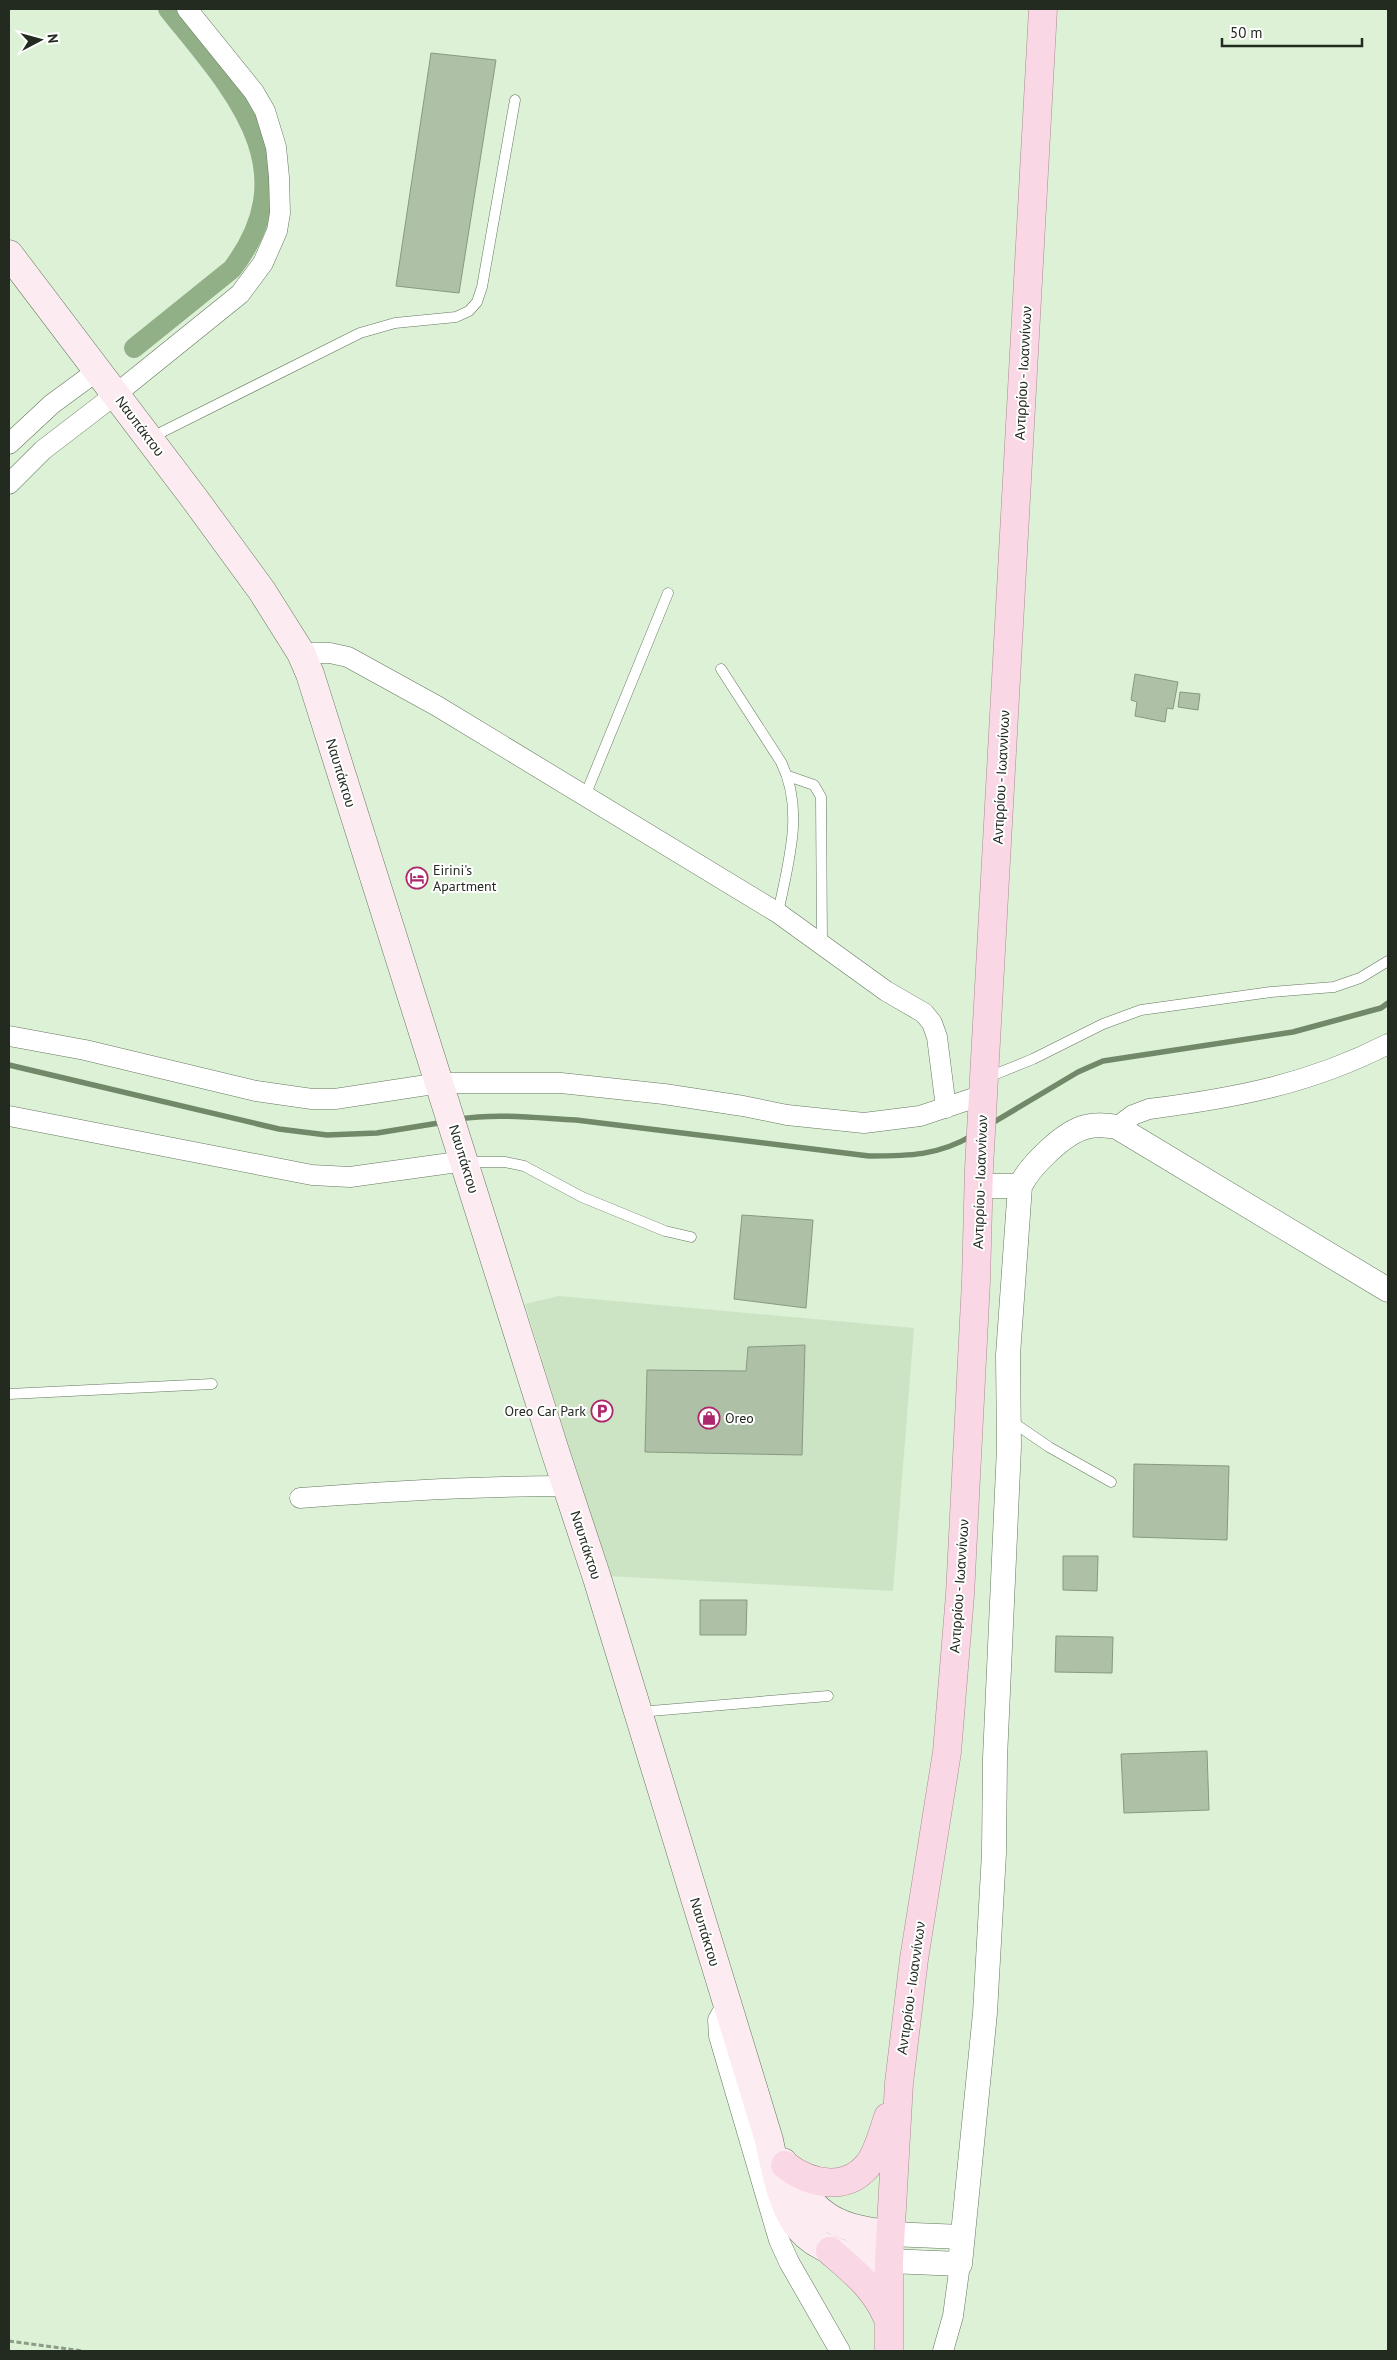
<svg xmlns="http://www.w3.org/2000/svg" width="1397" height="2360" font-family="'PT Sans',sans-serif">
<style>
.built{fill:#cce4c4}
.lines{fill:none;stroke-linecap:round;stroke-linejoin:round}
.stream{stroke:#718869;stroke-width:5.5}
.canal{stroke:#92b088;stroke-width:20}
.building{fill:#aec1a7;stroke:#879a80}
.service-casing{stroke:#65775f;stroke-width:11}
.minor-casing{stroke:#65775f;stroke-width:21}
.tertiary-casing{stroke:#65775f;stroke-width:25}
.secondary-casing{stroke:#65775f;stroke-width:29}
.primary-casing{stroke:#ad8994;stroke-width:29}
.path{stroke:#8d9c87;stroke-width:3;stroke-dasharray:5 2.5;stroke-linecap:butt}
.service{stroke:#fff;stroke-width:10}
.minor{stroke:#fff;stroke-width:20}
.tertiary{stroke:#fff;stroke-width:24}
.secondary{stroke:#fdebf2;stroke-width:28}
.primary{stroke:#fad7e4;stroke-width:28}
.labels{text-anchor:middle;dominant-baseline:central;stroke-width:4;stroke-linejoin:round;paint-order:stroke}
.street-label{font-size:14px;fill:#232a20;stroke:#fff}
.poi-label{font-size:14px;fill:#232a20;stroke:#fff;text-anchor:start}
</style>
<rect width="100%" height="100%" fill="#dcf1d5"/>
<path class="built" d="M559,1296L914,1328L893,1591L608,1576L525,1304Z"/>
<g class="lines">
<path class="stream" d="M9,1065L279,1129L327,1135L377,1133L445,1122
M459,1119C497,1113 537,1118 576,1120L869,1156C908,1156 938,1156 973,1135
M989,1125L1078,1072L1103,1061L1293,1032L1381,1008L1388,1003"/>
<path class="canal" d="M134,348L232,269C310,167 231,88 168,9"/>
</g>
<path class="building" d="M431,53L496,60L459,293L396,286Z
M1135,674L1178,682L1173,709L1167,708L1165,722L1135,716L1137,702L1131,700Z
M1180,692L1200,694L1198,710L1178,707Z
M742,1215L813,1220L806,1308L734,1299Z
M805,1345L802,1455L645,1452L647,1370L746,1371L748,1347Z
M1134,1464L1229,1466L1227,1540L1133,1537Z
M1063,1556H1098L1097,1591L1063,1590Z
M700,1600H747L746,1635H700Z
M1056,1636L1113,1637L1112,1673L1055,1672Z
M1207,1751L1209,1810L1124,1813L1121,1754Z"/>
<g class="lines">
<g class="service-casing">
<path id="service" d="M150,438L360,333L395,323L456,317L469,311L477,302L482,287L515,100
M721,669L781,762C805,810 788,863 778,913
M788,776L814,785L821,797L822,944
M585,796L668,593
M986,1078L1033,1059L1103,1024L1141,1010L1271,992L1334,987L1360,978L1388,961
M466,1162H505L524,1166L582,1197L665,1231L691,1237
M9,1394L212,1384
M1011,1421L1049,1447L1111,1482
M639,1712L828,1696"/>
</g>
<g class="minor-casing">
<path id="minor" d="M9,444L52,404L97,371
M9,484L43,450L116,394L240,294L263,263L277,231L280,213L279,177L276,147L265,111L254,92L187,9
M301,653H330L348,657L437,706L778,913L886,991L924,1013L932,1023L937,1037L946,1108
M9,1036L85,1050L256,1091L312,1099H335L440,1083H561L664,1094L743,1106L787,1115L864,1123L920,1116L983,1095
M9,1116L312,1175L350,1177L465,1161
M1117,1127L1133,1115L1149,1109C1235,1098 1310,1084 1388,1044
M300,1498C389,1491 477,1486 566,1486
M727,2004L718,2020L719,2036L779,2240L789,2262L840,2351
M943,2351L953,2316L960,2264"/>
</g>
<g class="tertiary-casing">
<path id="tertiary" d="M978,1186H1020
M890,2234L962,2237
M889,2261L960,2264L985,2013L994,1853L995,1758L1009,1447L1008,1355L1020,1186C1030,1166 1064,1132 1086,1127C1096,1124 1107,1125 1117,1127L1388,1290"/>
</g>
<g class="secondary-casing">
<path id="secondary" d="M9,254L194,498L262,591L301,653L310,674L555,1451L597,1578L769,2140C786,2224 796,2254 889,2261
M783,2162C814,2213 828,2228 890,2234"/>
</g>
<g class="primary-casing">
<path id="primary" d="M785,2165C811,2185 849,2193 871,2161C879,2148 883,2132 888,2117
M830,2251C854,2272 875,2288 887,2317
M889,2351V2261L899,2083L914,1959L947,1752L960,1595L976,1281L979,1168L1043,9"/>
</g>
<path class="path" d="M9,2341L83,2351"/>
<use href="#service" class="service"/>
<use href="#minor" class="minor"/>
<use href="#tertiary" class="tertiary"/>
<use href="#secondary" class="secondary"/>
<use href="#primary" class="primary"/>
</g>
<defs>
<g id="hotel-ring" transform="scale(1.125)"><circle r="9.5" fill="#fff" stroke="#ad276d" stroke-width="1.5"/><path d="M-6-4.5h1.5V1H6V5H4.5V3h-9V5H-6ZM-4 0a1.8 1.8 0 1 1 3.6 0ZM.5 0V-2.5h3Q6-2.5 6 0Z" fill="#ad276d"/></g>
<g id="parking-ring" transform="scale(1.125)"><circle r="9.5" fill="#fff" stroke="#ad276d" stroke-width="1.5"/><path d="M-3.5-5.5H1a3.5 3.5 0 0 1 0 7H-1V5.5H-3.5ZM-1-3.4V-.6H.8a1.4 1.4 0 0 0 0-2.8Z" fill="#ad276d"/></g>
<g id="shop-ring" transform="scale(1.125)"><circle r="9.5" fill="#fff" stroke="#ad276d" stroke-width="1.5"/><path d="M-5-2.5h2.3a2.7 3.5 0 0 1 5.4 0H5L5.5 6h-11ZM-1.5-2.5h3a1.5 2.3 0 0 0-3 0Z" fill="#ad276d"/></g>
</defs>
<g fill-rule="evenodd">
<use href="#hotel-ring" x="417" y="878"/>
<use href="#parking-ring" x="602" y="1411"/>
<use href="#shop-ring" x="709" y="1418"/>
</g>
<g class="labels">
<g class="street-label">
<text transform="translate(1023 373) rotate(-87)">Αντιρρίου - Ιωαννίνων</text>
<text transform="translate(140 426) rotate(53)">Ναυπάκτου</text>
<text transform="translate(341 773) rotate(73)">Ναυπάκτου</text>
<text transform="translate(1001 777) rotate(-87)">Αντιρρίου - Ιωαννίνων</text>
<text transform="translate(464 1159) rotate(73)">Ναυπάκτου</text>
<text transform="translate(980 1182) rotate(-88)">Αντιρρίου - Ιωαννίνων</text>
<text transform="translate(586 1545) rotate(72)">Ναυπάκτου</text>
<text transform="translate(959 1586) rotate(-86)">Αντιρρίου - Ιωαννίνων</text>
<text transform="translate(705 1932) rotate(73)">Ναυπάκτου</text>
<text transform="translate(911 1988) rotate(-82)">Αντιρρίου - Ιωαννίνων</text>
</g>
<g class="poi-label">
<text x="433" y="870">Eirini's<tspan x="433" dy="16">Apartment</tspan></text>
<text x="586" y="1411" text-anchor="end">Oreo Car Park</text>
<text x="725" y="1418">Oreo</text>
</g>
</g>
<rect width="1397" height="2360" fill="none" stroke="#232a20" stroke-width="20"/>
<g transform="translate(40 40) rotate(84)" stroke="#ffffff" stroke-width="4" paint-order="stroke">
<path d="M0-4L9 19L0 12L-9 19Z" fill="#232a20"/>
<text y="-8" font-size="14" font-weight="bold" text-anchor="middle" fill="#232a20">N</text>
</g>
<path d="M1222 38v8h140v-8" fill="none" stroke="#232a20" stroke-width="2.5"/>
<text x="1230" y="38" font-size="15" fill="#232a20" stroke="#ffffff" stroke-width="4" paint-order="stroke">50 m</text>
</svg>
